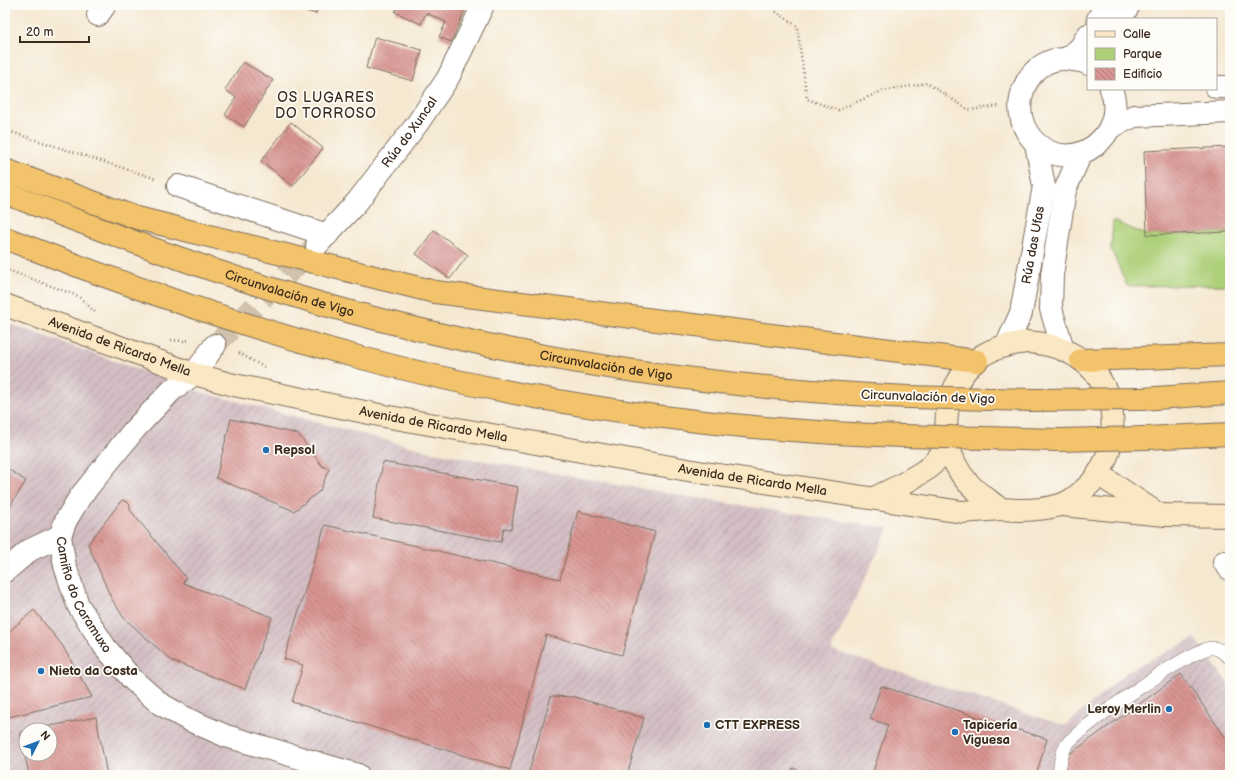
<svg xmlns="http://www.w3.org/2000/svg" width="1235" height="780" font-family="'Balsamiq Sans',sans-serif">
<style>
.industrial{fill:url(#industrial-furrows);fill-rule:evenodd}
.green{fill:#add079;stroke:#747d4c}
.building{fill:url(#building-back-hatch)}
.lines{fill:none;stroke-linecap:round;stroke-linejoin:round}
.minor-tunnel{stroke:#d0c2ad;stroke-width:22;stroke-dasharray:22 11;stroke-linecap:butt}
.service-casing{stroke:#7c6c5d;stroke-width:14}
.minor-casing{stroke:#7c6c5d;stroke-width:24}
.secondary-casing{stroke:#7c6c5d;stroke-width:24}
.motorway-casing{stroke:#7c6c5d;stroke-width:24}
.path{stroke:#7c6c5d;stroke-width:2.5;stroke-dasharray:1 3;stroke-linecap:butt}
.service{stroke:#fff;stroke-width:13}
.minor{stroke:#fff;stroke-width:22}
.secondary{stroke:#fae7c3;stroke-width:22}
.motorway{stroke:#f2c36a;stroke-width:22}
.motorway-bridge-casing{stroke:#7c6c5d;stroke-width:24;stroke-linecap:butt}
.motorway-bridge{stroke:#f2c36a;stroke-width:22}
.poi-dot{fill:#1f6fb2;stroke:#fdfcf7;stroke-width:1.5}
.labels{text-anchor:middle;dominant-baseline:central;stroke-width:3.5;stroke-linejoin:round;paint-order:stroke}
.street-label{font-size:13px;fill:#3b2a1e;stroke:#fdfcf7}
.poi-label{font-size:13px;font-weight:bold;fill:#3b2a1e;stroke:#fdfcf7;text-anchor:start}
.neighbourhood-label{font-size:14px;letter-spacing:1px;fill:#3b2a1e;stroke:#fdfcf7}
</style>
<defs>
<pattern id="industrial-furrows" width="10" height="10" patternUnits="userSpaceOnUse"><rect width="10" height="10" fill="#d2bec3"/><path d="M-1 1l2-2M0 10L10 0M9 11l2-2" fill="none" stroke="#b5a3a7"/></pattern>
<pattern id="building-back-hatch" width="6" height="6" patternUnits="userSpaceOnUse"><rect width="6" height="6" fill="#d89492"/><path d="M-1 5l2 2M0 0l6 6M5-1l2 2" fill="none" stroke="#b07977"/></pattern>
</defs>
<rect width="100%" height="100%" fill="#fdfcf7"/>
<filter id="ink" filterUnits="userSpaceOnUse"><feTurbulence type="fractalNoise" baseFrequency=".025" numOctaves="2"/><feDisplacementMap in="SourceGraphic" scale="8" xChannelSelector="R" yChannelSelector="G"/><feConvolveMatrix kernelMatrix="1 2 1 2 8 2 1 2 1" color-interpolation-filters="sRGB"/></filter>
<filter id="wash" filterUnits="userSpaceOnUse"><feTurbulence type="fractalNoise" baseFrequency=".012" numOctaves="4" result="noise"/><feDisplacementMap in="SourceGraphic" scale="16" xChannelSelector="R" yChannelSelector="G"/><feGaussianBlur stdDeviation="0.9" result="paint"/><feColorMatrix in="noise" values="0 0 0 0 0 0 0 0 0 0 0 0 0 0 0 0 0 1.4 0 .05"/><feComposite in="paint" operator="in"/></filter>
<g filter="url(#wash)">
<rect width="100%" height="100%" fill="#f5e8d1"/>
<path class="industrial" d="M5,322L204,393L432,452L719,502L889,528L831,650L1065,726L1128,671L1195,638L1230,686V775H5ZM26,730H50V754H26Z"/>
<path class="green" d="M1113,221L1147,235L1230,232V285L1127,286L1111,249Z"/>
<g id="blocks">
<path class="building" d="M285,5H318L316,14Z
M399,5H461L466,8L451,42L439,37L446,22L426,13L421,24L395,12Z
M375,37L422,50L413,81L366,68Z
M243,62L273,80L244,127L225,115L236,97L225,90Z
M291,122L323,148L293,186L261,161Z
M1230,147V232L1147,235L1144,151Z
M434,230L468,255L450,279L416,254Z
M231,419L298,434L322,466L329,469L320,491L294,511L216,478Z
M383,462L518,487L511,529L504,528L501,542L373,518Z
M5,467L26,481L5,514Z
M122,500L127,502L130,505V510L186,578L183,583L272,617L245,689L172,661L124,618L111,598L88,544Z
M578,511L655,532L622,655L546,635L510,770L292,702L303,665L284,659L325,525L560,579Z
M34,610L62,645L92,697L5,718V635Z
M1181,674L1230,744V775H1061L1064,758Z
M881,686L1047,739L1036,775H872L888,725L870,719Z
M551,696L575,697L644,718L627,775H528Z
M96,717L107,775H29L20,732L26,731V754H50V730L35,729Z
M793,768L808,775H790Z"/>
</g>
</g>
<g filter="url(#ink)">
<use href="#blocks" fill-opacity="0" stroke="#7c6c5d" stroke-width="1"/>
<g class="lines">
<path class="minor-tunnel" d="M215,345L314,248"/>
<g class="service-casing">
<path id="service" d="M1059,775C1060,764 1061,752 1068,743C1082,726 1193,647 1212,648C1220,648 1224,653 1230,658"/>
</g>
<g class="minor-casing">
<g id="minor">
<path d="M98,15L105,5"/>
<path d="M1098,19L1106,5"/>
<path d="M1121,19L1129,5"/>
<path d="M1067,59L1080,48L1088,35"/>
<path d="M1088,64C1084,61 1078,61 1073,60C1027,51 1002,112 1036,143C1073,177 1129,135 1111,89"/>
<path d="M1216,87H1230"/>
<path d="M1111,127L1134,116L1230,112"/>
<path d="M178,186L327,235"/>
<path id="s1" d="M317,245L357,202L417,124L448,78L483,5"/>
<path id="s2" d="M1007,344L1021,313L1044,186L1036,144"/>
<path id="s3" d="M215,345L194,374L172,390L134,430L80,497L66,520L60,536L65,566L78,605L105,647L132,679L159,703L187,719L226,736L358,775"/>
<path d="M1063,349L1051,309L1052,275L1065,190L1081,153"/>
<path d="M1224,562L1230,569"/>
<path d="M5,571L30,550L60,536"/>
</g>
</g>
<g class="secondary-casing">
<g id="secondary">
<path id="s4" d="M5,305L194,374L234,385L384,416L699,472L962,512L1001,509"/>
<path d="M1026,342C1046,343 1063,347 1080,359C1120,386 1122,447 1092,482C1084,490 1072,502 1060,505C1042,510 1022,511 1003,509C997,508 989,500 983,496C935,463 933,389 983,355C996,347 1011,344 1026,342Z"/>
<path d="M1098,474L1155,512"/>
<path d="M874,498L901,485L929,468L948,447"/>
<path d="M1062,505L1165,515L1230,516"/>
</g>
</g>
<g class="motorway-casing">
<g id="motorway">
<path d="M5,170L137,218L435,292L977,361"/>
<path id="s5" d="M5,193C88,225 171,257 256,284C466,351 687,387 908,397"/>
<path d="M5,238C122,284 241,326 362,358C535,404 723,431 903,436"/>
<path d="M1081,360L1230,355"/>
<path d="M1141,399L1230,393"/>
<path d="M1145,438L1230,434"/>
</g>
</g>
<path class="path" d="M766,5L797,26L807,99L838,110L882,91L927,83L969,110L999,106
M5,130L157,179
M5,269L78,296L97,314
M171,340L183,341L190,340
M239,353L264,367"/>
<use href="#service" class="service"/>
<use href="#minor" class="minor"/>
<use href="#secondary" class="secondary"/>
<use href="#motorway" class="motorway"/>
<g class="motorway-bridge-casing">
<path id="motorway-bridge" d="M908,397L1034,400L1141,399
M903,436L1058,440L1145,438"/>
</g>
<use href="#motorway-bridge" class="motorway-bridge"/>
</g>
</g>
<g class="poi-dot">
<circle cx="266" cy="450" r="4"/>
<circle cx="41" cy="671" r="4"/>
<circle cx="1169" cy="709" r="4"/>
<circle cx="707" cy="725" r="4"/>
<circle cx="955" cy="732" r="4"/>
</g>
<g class="labels">
<g class="street-label">
<text stroke="none"><textPath href="#s1" startOffset="146">Rúa do Xuncal</textPath></text>
<text stroke="none"><textPath href="#s2" startOffset="103">Rúa das Ufas</textPath></text>
<text stroke="none"><textPath href="#s5" startOffset="302">Circunvalación de Vigo</textPath></text>
<text stroke="none"><textPath href="#s4" startOffset="122">Avenida de Ricardo Mella</textPath></text>
<text stroke="none"><textPath href="#s5" startOffset="627">Circunvalación de Vigo</textPath></text>
<text transform="translate(928 397) rotate(2)">Circunvalación de Vigo</text>
<text stroke="none"><textPath href="#s4" startOffset="446">Avenida de Ricardo Mella</textPath></text>
<text stroke="none"><textPath href="#s4" startOffset="770">Avenida de Ricardo Mella</textPath></text>
<text stroke="none"><textPath href="#s3" startOffset="312">Camiño do Caramuxo</textPath></text>
</g>
<g class="poi-label">
<text x="274" y="450">Repsol</text>
<text x="49" y="671">Nieto da Costa</text>
<text x="1161" y="709" text-anchor="end">Leroy Merlin</text>
<text x="715" y="725">CTT EXPRESS</text>
<text x="963" y="725">Tapicería<tspan x="963" dy="15">Viguesa</tspan></text>
</g>
<g class="neighbourhood-label">
<text x="326" y="97">OS LUGARES<tspan x="326" dy="16">DO TORROSO</tspan></text>
</g>
</g>
<rect width="1235" height="780" fill="none" stroke="#fdfcf7" stroke-width="20"/>
<rect x="1087" y="18" width="130" height="72" fill="#fdfcf7" stroke="#afa8a0"/>
<rect x="1095" y="31" width="20" height="6" fill="#fae7c3" stroke="#afa8a0"/>
<text x="1123" y="38" font-size="12" fill="#3b2a1e">Calle</text>
<rect x="1095" y="48" width="20" height="12" fill="#add079" stroke="#afa8a0"/>
<text x="1123" y="58" font-size="12" fill="#3b2a1e">Parque</text>
<rect x="1095" y="68" width="20" height="12" fill="url(#building-back-hatch)" stroke="#afa8a0"/>
<text x="1123" y="78" font-size="12" fill="#3b2a1e">Edificio</text>
<g transform="translate(38 742) rotate(48)"><circle r="19" fill="#fdfcf7" stroke="#afa8a0"/>
<path d="M0-3L7 15L0 10L-7 15Z" fill="#1f6fb2"/>
<text y="-6" font-size="11" font-weight="bold" text-anchor="middle" fill="#3b2a1e">N</text>
</g>
<path d="M20 36v6h69v-6" fill="none" stroke="#3b2a1e" stroke-width="2"/>
<text x="26" y="36" font-size="12" fill="#3b2a1e" stroke="#fdfcf7" stroke-width="3" paint-order="stroke">20 m</text>
</svg>
